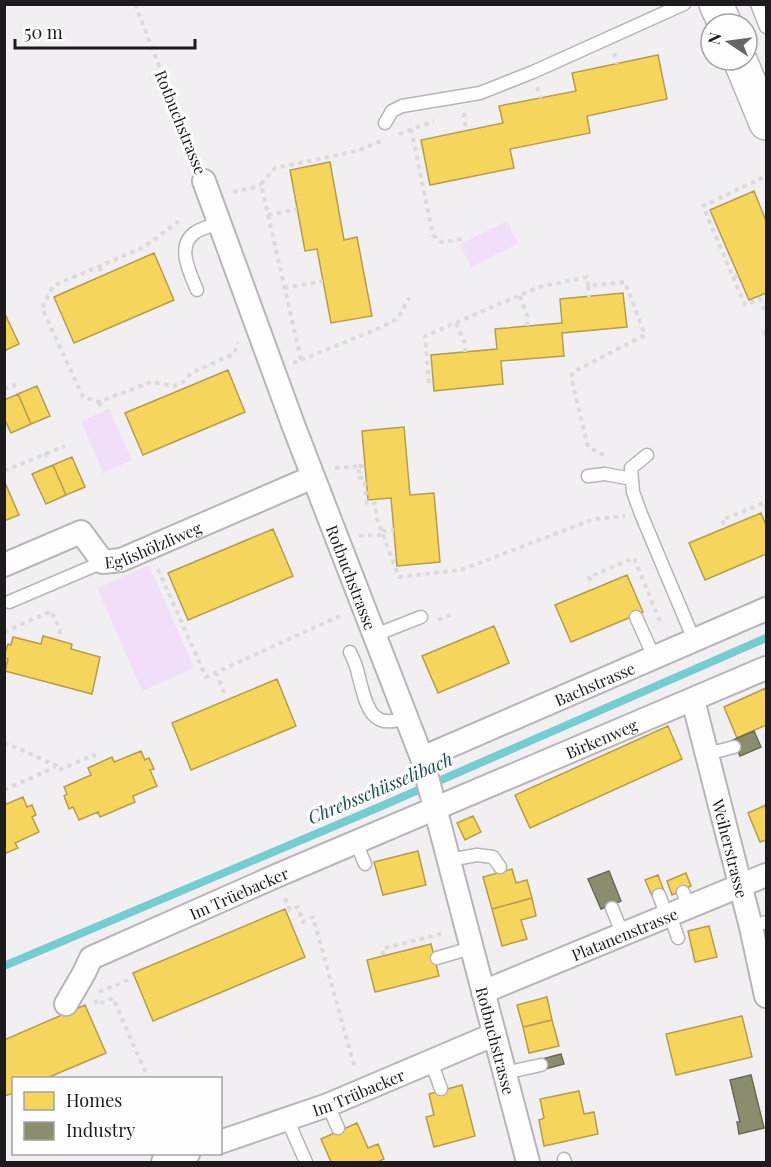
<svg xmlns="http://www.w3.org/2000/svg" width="771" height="1167" font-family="'Playfair Display',serif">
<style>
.green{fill:#f3def9}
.homes{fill:#f6d55c;stroke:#b59d49;stroke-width:1.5}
.industry{fill:#8c8c6e;stroke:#6b6a56;stroke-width:1.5}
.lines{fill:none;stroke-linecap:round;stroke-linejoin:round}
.stream{stroke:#73cdd1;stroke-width:8}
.lane-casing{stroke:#b8b5b9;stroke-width:15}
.street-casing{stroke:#b8b5b9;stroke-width:26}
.secondary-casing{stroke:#b8b5b9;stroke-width:36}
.path{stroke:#dcdbdc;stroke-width:4;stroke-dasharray:4.5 4.5;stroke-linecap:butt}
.lane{stroke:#fdfdfd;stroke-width:12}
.street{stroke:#fdfdfd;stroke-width:22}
.secondary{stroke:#fdfdfd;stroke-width:33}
.labels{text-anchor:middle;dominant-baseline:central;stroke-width:6;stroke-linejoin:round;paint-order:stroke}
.street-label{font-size:16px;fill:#1d1b1e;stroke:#fefdfe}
.water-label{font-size:18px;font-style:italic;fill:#1a5052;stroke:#fefdfe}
</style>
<rect width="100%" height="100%" fill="#f2eff3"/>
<path class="green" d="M507,221L518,244L471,267L460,244Z
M109,409L132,460L103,473L81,421Z
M149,565L194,668L142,691L97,588Z"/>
<path class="homes" d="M658,55L667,99L587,116L590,133L510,149L514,168L430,185L421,140L503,123L499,106L576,91L572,73Z
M330,162L344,240L357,237L372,316L331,323L317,249L305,251L290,170Z
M754,191L766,221V293L749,300L710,210Z
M154,253L174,300L74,343L54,297Z
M623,293L627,327L562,333L564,356L501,361L503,384L434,391L431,355L497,349L495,329L562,323L560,299Z
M5,314L19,344L4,351V315Z
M228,370L245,412L143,455L125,413Z
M37,386L50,416L31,424L18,394Z
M18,394L31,424L11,433L4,418V400Z
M404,427L410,495L434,493L440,562L397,566L391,498L368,500L362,431Z
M72,457L85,487L66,495L53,465Z
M53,465L66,495L46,504L32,474Z
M4,485H6L19,515L4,521Z
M761,513L766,525V554L705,580L689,543Z
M273,529L293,576L188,620L168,573Z
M627,575L643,612L571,642L555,605Z
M494,626L509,663L438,693L422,656Z
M43,636L72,644L71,649L100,657L92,694L5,671L8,659L4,658V656L8,644L11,645L13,637L41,644Z
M277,679L296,726L191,770L172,723Z
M766,688V725L737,738L724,707Z
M668,726L682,759L530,828L515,795Z
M141,751L145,760L149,758L154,769L150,770L157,786L133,796L135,802L100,817L98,812L79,820L73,807L69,809L64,796L67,794L64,787L91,775L88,768L112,757L114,762Z
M23,797L27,807L32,805L36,815L32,817L39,832L15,843L18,848L4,854V805Z
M766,805V840L760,842L748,813Z
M473,816L481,832L465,840L457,823Z
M418,851L426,885L383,895L374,862Z
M512,869L516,883L527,880L532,898L492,909L483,877Z
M686,873L691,886L672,895L667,881Z
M658,875L664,891L652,896L645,880Z
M532,898L536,916L521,920L527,939L502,946L492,909Z
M285,909L305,957L153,1021L133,973Z
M709,926L717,957L695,962L688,931Z
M431,944L439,976L375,992L367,960Z
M547,997L552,1020L523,1027L517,1005Z
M85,1005L106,1053L47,1078H14V1093L4,1096V1040Z
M742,1016L752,1057L676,1075L666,1034Z
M552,1020L559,1046L529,1053L523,1027Z
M462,1085L475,1136L434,1147L426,1117L434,1115L429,1094Z
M579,1091L584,1114L594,1112L598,1134L544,1146L539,1120L544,1118L540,1099Z
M357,1123L368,1148L378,1144L384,1159L377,1162H331L321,1139Z"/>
<path class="industry" d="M754,731L761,747L740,756L733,740Z
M609,871L621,901L601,909L588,879Z
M561,1054L564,1064L545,1069L542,1059Z
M751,1075L764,1128L739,1134L737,1122H740L730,1080Z"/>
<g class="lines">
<path class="stream" d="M4,966L377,808L766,638"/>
<g class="lane-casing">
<path id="lane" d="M757,4L766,27
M385,123L392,111L402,106L480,93L533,72L684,4
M197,290C190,273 175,245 196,232C202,228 211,226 219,223
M647,455L631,468L633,492L641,514L694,640
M588,476L605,474L632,479
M9,602L103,562
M636,617L654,657
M375,635L421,617
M350,652C353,659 357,666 358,674C366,702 369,733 407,717
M707,754L734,747
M356,842L365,864
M449,860L477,855L493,857L500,867
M683,892L689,907
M659,895L667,916
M612,908L623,935
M670,915L678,938
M751,927L766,922
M437,958L471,948
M431,1061L441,1089
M504,1073L541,1065
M328,1105L338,1128
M287,1119L306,1162
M564,1159L565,1162"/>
</g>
<g class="street-casing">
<g id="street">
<path id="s1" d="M204,181L294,427L422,758L528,1162"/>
<path id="s2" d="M4,565L81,532L103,562L121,560L313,477"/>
<path id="s3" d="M693,700L751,927L766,996"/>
<path id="s4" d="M422,758L766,609"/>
<path id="s5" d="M483,992L766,875"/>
<path id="s6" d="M66,1004L84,973L91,958L276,876L766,668"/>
<path id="s7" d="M220,1142L328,1105L493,1035"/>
<path d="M163,1162L188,1154"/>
</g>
</g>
<g class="secondary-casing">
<path id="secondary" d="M716,4L725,24
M740,60L766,123"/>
</g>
<path class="path" d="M135,4L196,161
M614,53L617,64
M537,87L541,98
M464,113L466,131
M411,129L433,235L441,242L463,239
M399,134L434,121
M233,192L261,186
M268,215L297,209
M179,221L144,247L53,286L42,308L83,397L99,402L151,382L174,386L185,381L191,373L234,354L238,342
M99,267L102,273
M738,276L733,277L703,206L764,177
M733,277L745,305L760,299L766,314
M588,286L589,297
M284,288L323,281
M520,296L527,315V326
M456,323L465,343V352
M766,331L765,332L766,336
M301,360L382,327L395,320L402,312L407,300L410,298
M293,363L301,360L261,184L275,168L357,151L381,141
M429,383L425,336L539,287L587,277L588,286L625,282L645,335L573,372L571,377L588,447L606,456
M4,389L14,385L16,390
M99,402L102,410
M45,453L48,459
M359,466H365
M335,468L359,466V478H364L367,504L375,503L377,519L399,577L461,570L594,519L625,516
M4,471L65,446
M724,525L722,520L764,503L766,508
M382,531L394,530
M359,536L383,535
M158,569L206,677L344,614
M591,581L589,577L634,558L661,624
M438,620L451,615L452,617
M4,632L51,611L60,630L59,639
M216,672L225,695
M4,742L57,766L59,770L94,755L96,761
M4,790L56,767
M285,898L290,910L298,907L303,922L313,917L355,1069
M383,955L382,949L444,933
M99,992L128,980
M95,1000L97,1005L113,998L148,1078"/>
<use href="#lane" class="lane"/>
<use href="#street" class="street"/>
<use href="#secondary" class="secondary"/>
</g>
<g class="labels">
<g class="street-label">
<text transform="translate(181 122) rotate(68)">Rotbuchstrasse</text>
<text stroke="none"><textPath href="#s2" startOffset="174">Eglishölzliweg</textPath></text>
<text stroke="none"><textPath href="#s1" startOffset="423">Rotbuchstrasse</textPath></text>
<text stroke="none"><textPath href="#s4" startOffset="188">Bachstrasse</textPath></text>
<text stroke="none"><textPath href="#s6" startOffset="608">Birkenweg</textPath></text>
<text stroke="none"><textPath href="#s3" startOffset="153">Weiherstrasse</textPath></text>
<text stroke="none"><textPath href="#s6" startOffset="214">Im Trüebacker</textPath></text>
<text stroke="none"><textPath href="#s5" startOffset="153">Platanenstrasse</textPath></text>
<text stroke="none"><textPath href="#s1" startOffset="909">Rotbuchstrasse</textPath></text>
<text stroke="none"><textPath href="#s7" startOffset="147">Im Trübacker</textPath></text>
</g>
<g class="water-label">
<text transform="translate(380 788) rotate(-23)">Chrebsschüsselibach</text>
</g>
</g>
<rect width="771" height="1167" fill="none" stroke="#1d1b1e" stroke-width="12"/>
<rect x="12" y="1077" width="210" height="78" fill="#fefdfe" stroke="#a4a3a4" stroke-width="1.5"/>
<rect x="24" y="1092" width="30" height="18" fill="#f6d55c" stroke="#a4a3a4" stroke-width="1.5"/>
<text x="66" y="1107" font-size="18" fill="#1d1b1e">Homes</text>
<rect x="24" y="1122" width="30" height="18" fill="#8c8c6e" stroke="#a4a3a4" stroke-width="1.5"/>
<text x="66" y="1137" font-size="18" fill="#1d1b1e">Industry</text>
<g transform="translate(729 42) rotate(283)"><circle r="28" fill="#fefdfe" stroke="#a4a3a4" stroke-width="1.5"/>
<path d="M0-4.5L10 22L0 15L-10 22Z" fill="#686569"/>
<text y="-9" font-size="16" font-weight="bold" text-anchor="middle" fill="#1d1b1e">N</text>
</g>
<path d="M15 39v9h180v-9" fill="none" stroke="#1d1b1e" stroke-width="3"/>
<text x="24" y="39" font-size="18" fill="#1d1b1e" stroke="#fefdfe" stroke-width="4.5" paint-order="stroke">50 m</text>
</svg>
